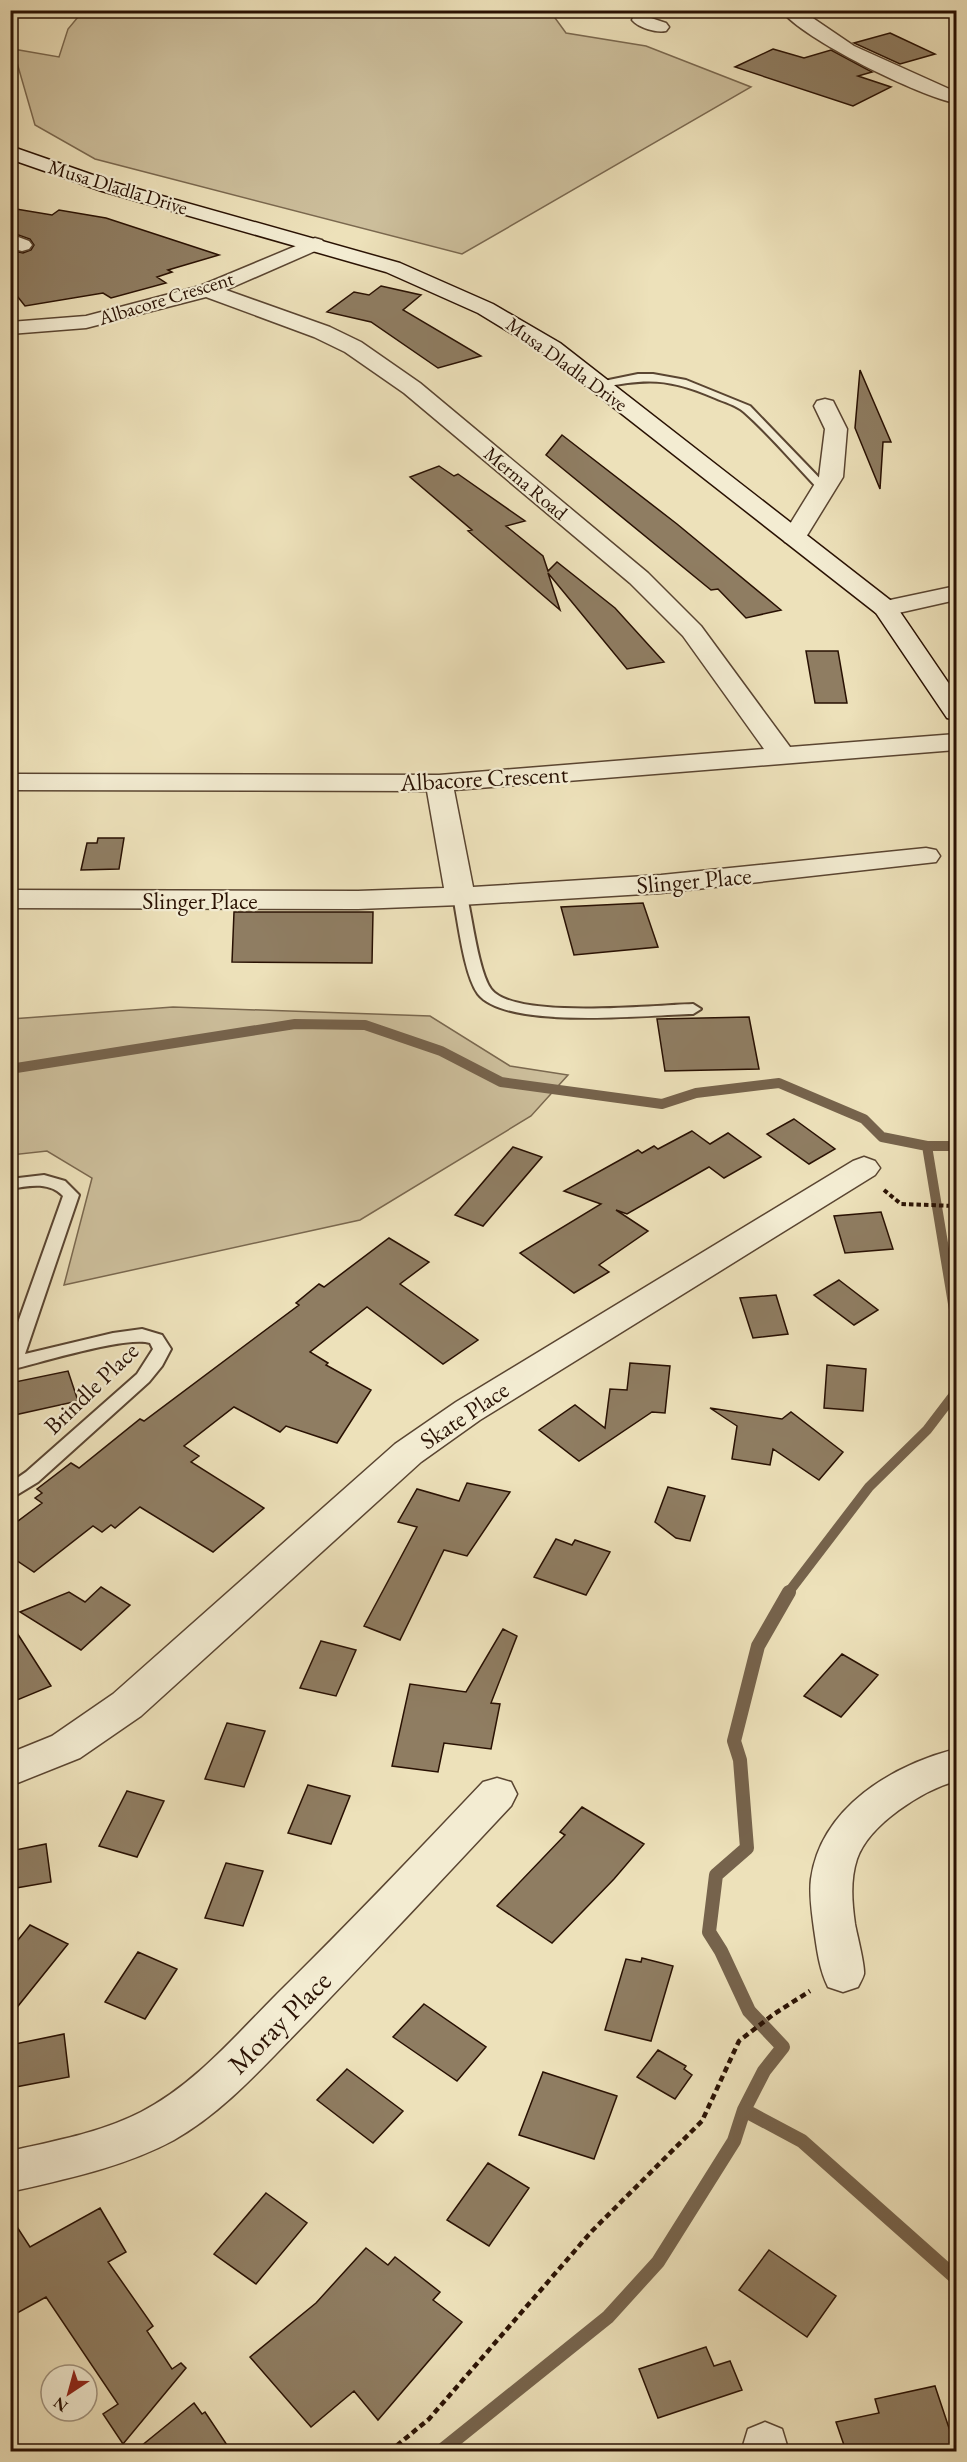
<svg xmlns="http://www.w3.org/2000/svg" width="967" height="2462" font-family="'EB Garamond',serif">
<style>
.green{fill:#ccbe9b;stroke:#7a684f;stroke-width:1.5}
.lines{fill:none;stroke-linecap:round;stroke-linejoin:round}
.stream-far1{stroke:#76634c;stroke-width:10}
.stream{stroke:#76634c;stroke-width:14}
.building{fill:#8f7d62;stroke:#291103;stroke-width:1.5}
.lane-casing{stroke:#5a4531;stroke-width:4}
.street-casing{stroke:#5a4531;stroke-width:3}
.secondary-casing{stroke:#291103;stroke-width:3}
.path-far1{stroke:#291103;stroke-width:4;stroke-dasharray:4.5 3;stroke-linecap:butt}
.path{stroke:#291103;stroke-width:4.5;stroke-dasharray:6 4;stroke-linecap:butt}
.lane{fill:#f3ecd2;fill-rule:evenodd}
.street{fill:#f3ecd2;fill-rule:evenodd}
.secondary{fill:#f3ecd2;fill-rule:evenodd}
.labels{text-anchor:middle;dominant-baseline:central;stroke-width:4.5;stroke-linejoin:round;paint-order:stroke}
.far-street-label{font-size:20px;fill:#291103;stroke:#f3ecd2}
.street-label{font-size:24px;fill:#291103;stroke:#f3ecd2}
.near-street-label{font-size:28px;fill:#291103;stroke:#f3ecd2}
</style>
<rect width="100%" height="100%" fill="#ede1ba"/>
<filter id="stains"><feTurbulence type="fractalNoise" baseFrequency=".00333" numOctaves="4"/><feColorMatrix values="0 0 0 0 .2 0 0 0 0 .09 0 0 0 0 .02 0 0 0 .5 -.17"/></filter>
<radialGradient id="worn" r=".72"><stop offset=".6" stop-color="#630" stop-opacity="0"/><stop offset="1" stop-color="#630" stop-opacity=".3"/></radialGradient>
<path class="green" d="M83,11H550L566,33L646,46L751,87L462,254L95,159L35,125L13,49L59,57L68,29Z
M173,1007L430,1016L510,1066L568,1075L531,1116L360,1220L64,1285L92,1178L47,1151L11,1155V1019Z"/>
<g class="lines">
<path class="stream-far1" d="M10,1069L295,1024L365,1025L441,1051L501,1082L662,1104L696,1093L779,1083L864,1119L882,1137L927,1146H956
M927,1146L956,1322
M788,1593L869,1487L927,1430L956,1392"/>
<path class="stream" d="M744,2110L802,2141L956,2278
M440,2452L608,2317L658,2262L734,2141L744,2110L764,2071L783,2047L749,2011L721,1951L709,1932L716,1875L747,1848L740,1760L734,1741L758,1646L789,1592"/>
</g>
<path class="building" d="M890,33L935,54L900,64L854,43Z
M773,49L804,58L831,50L872,72L858,76L891,87L853,106L735,67Z
M10,208L52,215L59,210L106,218L219,255L168,270L172,272L157,277L166,283L111,298L103,293L25,306L10,287V250L23,253L31,250L34,245L30,239L10,232Z
M381,286L421,295L403,310L481,356L438,368L371,322L327,312L354,292L369,295Z
M860,370L891,442H883L880,489L855,428Z
M562,435L677,524L781,610L746,618L718,589L711,590L546,455Z
M439,466L454,476L458,474L525,521L506,526L543,556L548,571L557,562L615,608L664,662L627,669L548,573L560,610L468,531L472,530L410,477Z
M806,651H838L847,703H815Z
M98,838H124L119,869L81,870L87,843H97Z
M643,903L658,947L574,955L561,907Z
M234,912H373L372,963L232,962Z
M749,1017L759,1069L665,1071L657,1019Z
M794,1119L835,1149L809,1164L767,1134Z
M692,1131L710,1144L728,1133L761,1157L724,1178L709,1167L627,1214L616,1210L648,1231L599,1265L609,1272L574,1293L520,1253L601,1204L564,1191L638,1150L642,1153L654,1146L658,1149Z
M513,1147L542,1157L483,1226L455,1215Z
M881,1212L893,1249L845,1253L834,1216Z
M389,1238L429,1262L400,1284L478,1340L443,1364L367,1307L310,1352L328,1363L326,1365L371,1390L337,1443L286,1426L280,1432L234,1407L184,1446L199,1456L191,1462L264,1508L213,1552L140,1507L115,1528L111,1525L102,1532L93,1526L34,1572L10,1556V1527L42,1503L35,1498L42,1493L37,1489L71,1463L79,1468L140,1419L144,1421L299,1305L296,1303L319,1284L324,1287Z
M839,1280L878,1310L854,1325L814,1295Z
M776,1295L788,1334L753,1338L740,1298Z
M630,1363L670,1366L665,1413L652,1412L579,1461L539,1430L575,1405L605,1428L610,1389L627,1390Z
M827,1365L866,1369L863,1411L824,1408Z
M68,1371L78,1401L10,1416V1383Z
M710,1408L782,1419L791,1412L843,1452L819,1480L773,1449L770,1465L732,1459L737,1426Z
M467,1483L510,1492L467,1556L444,1550L400,1640L364,1626L417,1527L398,1522L417,1489L459,1501Z
M668,1487L705,1496L690,1541L676,1538L655,1522Z
M556,1539L572,1545L575,1540L610,1552L586,1595L534,1577Z
M101,1587L130,1605L81,1650L20,1612L69,1592L85,1602Z
M10,1622L51,1686L10,1703Z
M503,1629L517,1636L491,1703L500,1704L491,1749L444,1743L438,1772L392,1766L410,1684L466,1692Z
M321,1641L356,1650L336,1696L300,1688Z
M842,1654L878,1675L841,1717L804,1696Z
M227,1723L265,1731L244,1787L205,1779Z
M308,1785L350,1796L331,1844L288,1833Z
M127,1791L164,1801L137,1857L99,1846Z
M582,1807L644,1844L614,1879L552,1943L497,1906L565,1835L560,1832Z
M46,1844L51,1882L10,1889V1851Z
M226,1863L263,1871L243,1926L205,1918Z
M30,1925L68,1944L10,2016V1950Z
M138,1952L177,1969L145,2019L105,2002Z
M642,1958L673,1966L651,2041L605,2030L626,1959L641,1962Z
M424,2004L486,2047L457,2081L393,2037Z
M64,2034L69,2077L10,2088V2045Z
M658,2050L686,2066L684,2069L692,2075L675,2099L637,2077Z
M347,2069L403,2111L373,2143L317,2100Z
M543,2072L617,2096L594,2159L519,2135Z
M488,2163L529,2188L489,2246L447,2220Z
M266,2193L307,2223L256,2284L214,2254Z
M100,2208L126,2252L108,2262L153,2326L147,2331L172,2369L181,2363L186,2368L123,2444L103,2414L118,2404L46,2297L10,2317V2216L30,2247Z
M366,2248L388,2265L395,2257L440,2292L433,2300L462,2322L378,2420L354,2391L311,2427L250,2357L316,2303Z
M769,2250L836,2296L807,2337L739,2290Z
M706,2347L714,2366L730,2361L742,2390L658,2418L639,2369Z
M935,2386L955,2446L930,2451H846L836,2422L879,2413L875,2399Z
M194,2403L202,2414L205,2412L231,2451H135Z"/>
<g class="lines">
<g class="lane-casing">
<path id="lane" d="M10,10H71L57,16L10,15Z
M638,374H653L686,380L750,406L830,489L828,491H820C795,465 771,436 744,412C736,405 724,402 715,398C669,378 647,378 599,388L593,385L599,382Z
M460,892L467,896C472,918 479,973 491,989C514,1020 654,1005 693,1004L701,1009L693,1014C647,1015 506,1030 478,994C464,975 458,921 453,896Z
M44,1175L65,1181L79,1195L25,1354L113,1333L142,1329L162,1335L171,1349L162,1366L149,1382L38,1482L10,1499V1483L26,1472L137,1374L153,1349L150,1343C125,1336 40,1363 10,1370V1345L63,1196C49,1181 28,1186 10,1189V1179Z"/>
</g>
<g class="street-casing">
<path id="street" d="M637,10H654L651,18L666,23L669,27L666,31C656,33 639,28 632,20Z
M781,10H801L854,46L956,92V103C921,97 802,39 781,10Z
M10,234L29,241L32,245L29,249L22,251L10,248Z
M315,238L322,240L325,244L322,248L226,290L330,327L361,342L420,383L648,573L701,626L790,747L956,734V750L454,790L473,887L661,875L926,848L936,850L940,856L936,862L661,893L460,905L358,909L10,908V890L358,891L444,888L427,791L10,790V774L439,775L764,749L683,636L630,583L404,393L345,352L314,337L206,297L86,328L10,334V322L86,316L200,286Z
M825,399L833,401L847,429L843,477L803,542L794,544L785,542L782,537L819,477L825,429L814,406L817,401Z
M956,586V600L885,616L876,613L872,608L876,603Z
M864,1157L875,1161L880,1168L875,1175L480,1420L421,1462L141,1716L80,1758L10,1786V1753L52,1736L113,1694L395,1444L456,1402L853,1161Z
M956,1749V1781C923,1790 869,1824 857,1859C850,1880 852,1903 855,1924C857,1935 865,1965 864,1974C863,1978 860,1983 858,1987L843,1992L828,1987C819,1969 817,1949 814,1929C812,1913 809,1895 811,1879C821,1807 893,1765 956,1749Z
M497,1778L511,1782L517,1794L511,1806C444,1878 377,1949 309,2020C267,2062 227,2110 174,2140C124,2167 66,2179 10,2192V2151C54,2141 100,2133 141,2112C194,2085 235,2036 277,1994C347,1925 415,1854 483,1782Z
M765,2422L782,2429L789,2452H741L748,2429Z"/>
</g>
<g class="secondary-casing">
<path id="secondary" d="M10,146L116,183L400,263L493,304L560,343L894,603L956,694V720L947,718L876,613L544,353L478,313L386,272L102,191L10,159Z"/>
</g>
<path class="path-far1" d="M884,1190L901,1204L956,1206"/>
<path class="path" d="M389,2452L429,2419L592,2231L702,2121L739,2041L774,2014L810,1991"/>
<use href="#lane" class="lane"/>
<use href="#street" class="street"/>
<use href="#secondary" class="secondary"/>
</g>
<g class="labels">
<g class="far-street-label">
<text transform="translate(118 187) rotate(17)">Musa Dladla Drive</text>
<text transform="translate(166 298) rotate(-17)">Albacore Crescent</text>
<text transform="translate(567 364) rotate(36)">Musa Dladla Drive</text>
<text transform="translate(526 483) rotate(40)">Merma Road</text>
</g>
<g class="street-label">
<text transform="translate(484 778) rotate(-3)">Albacore Crescent</text>
<text transform="translate(694 880) rotate(-5)">Slinger Place</text>
<text x="200" y="900">Slinger Place</text>
<text transform="translate(91 1388) rotate(-44)">Brindle Place</text>
<text transform="translate(464 1415) rotate(-34)">Skate Place</text>
</g>
<g class="near-street-label">
<text transform="translate(279 2022) rotate(-45)">Moray Place</text>
</g>
</g>
<rect width="967" height="2462" fill="none" stroke="#ede1ba" stroke-width="36"/>
<rect x="12" y="12" width="943" height="2438" fill="none" stroke="#291103" stroke-width="3"/>
<rect x="18" y="18" width="931" height="2426" fill="none" stroke="#291103" stroke-width="1.5"/>
<g transform="translate(69 2393) rotate(216)"><circle r="28" fill="#f3ecd2" stroke="#a2947f" stroke-width="1.5"/>
<path d="M0-4.5L10 22L0 15L-10 22Z" fill="#8f2418"/>
<text y="-9" font-size="16" font-weight="bold" text-anchor="middle" fill="#291103">N</text>
</g>
<rect width="100%" height="100%" filter="url(#stains)"/>
<rect width="100%" height="100%" fill="url(#worn)"/>
</svg>
